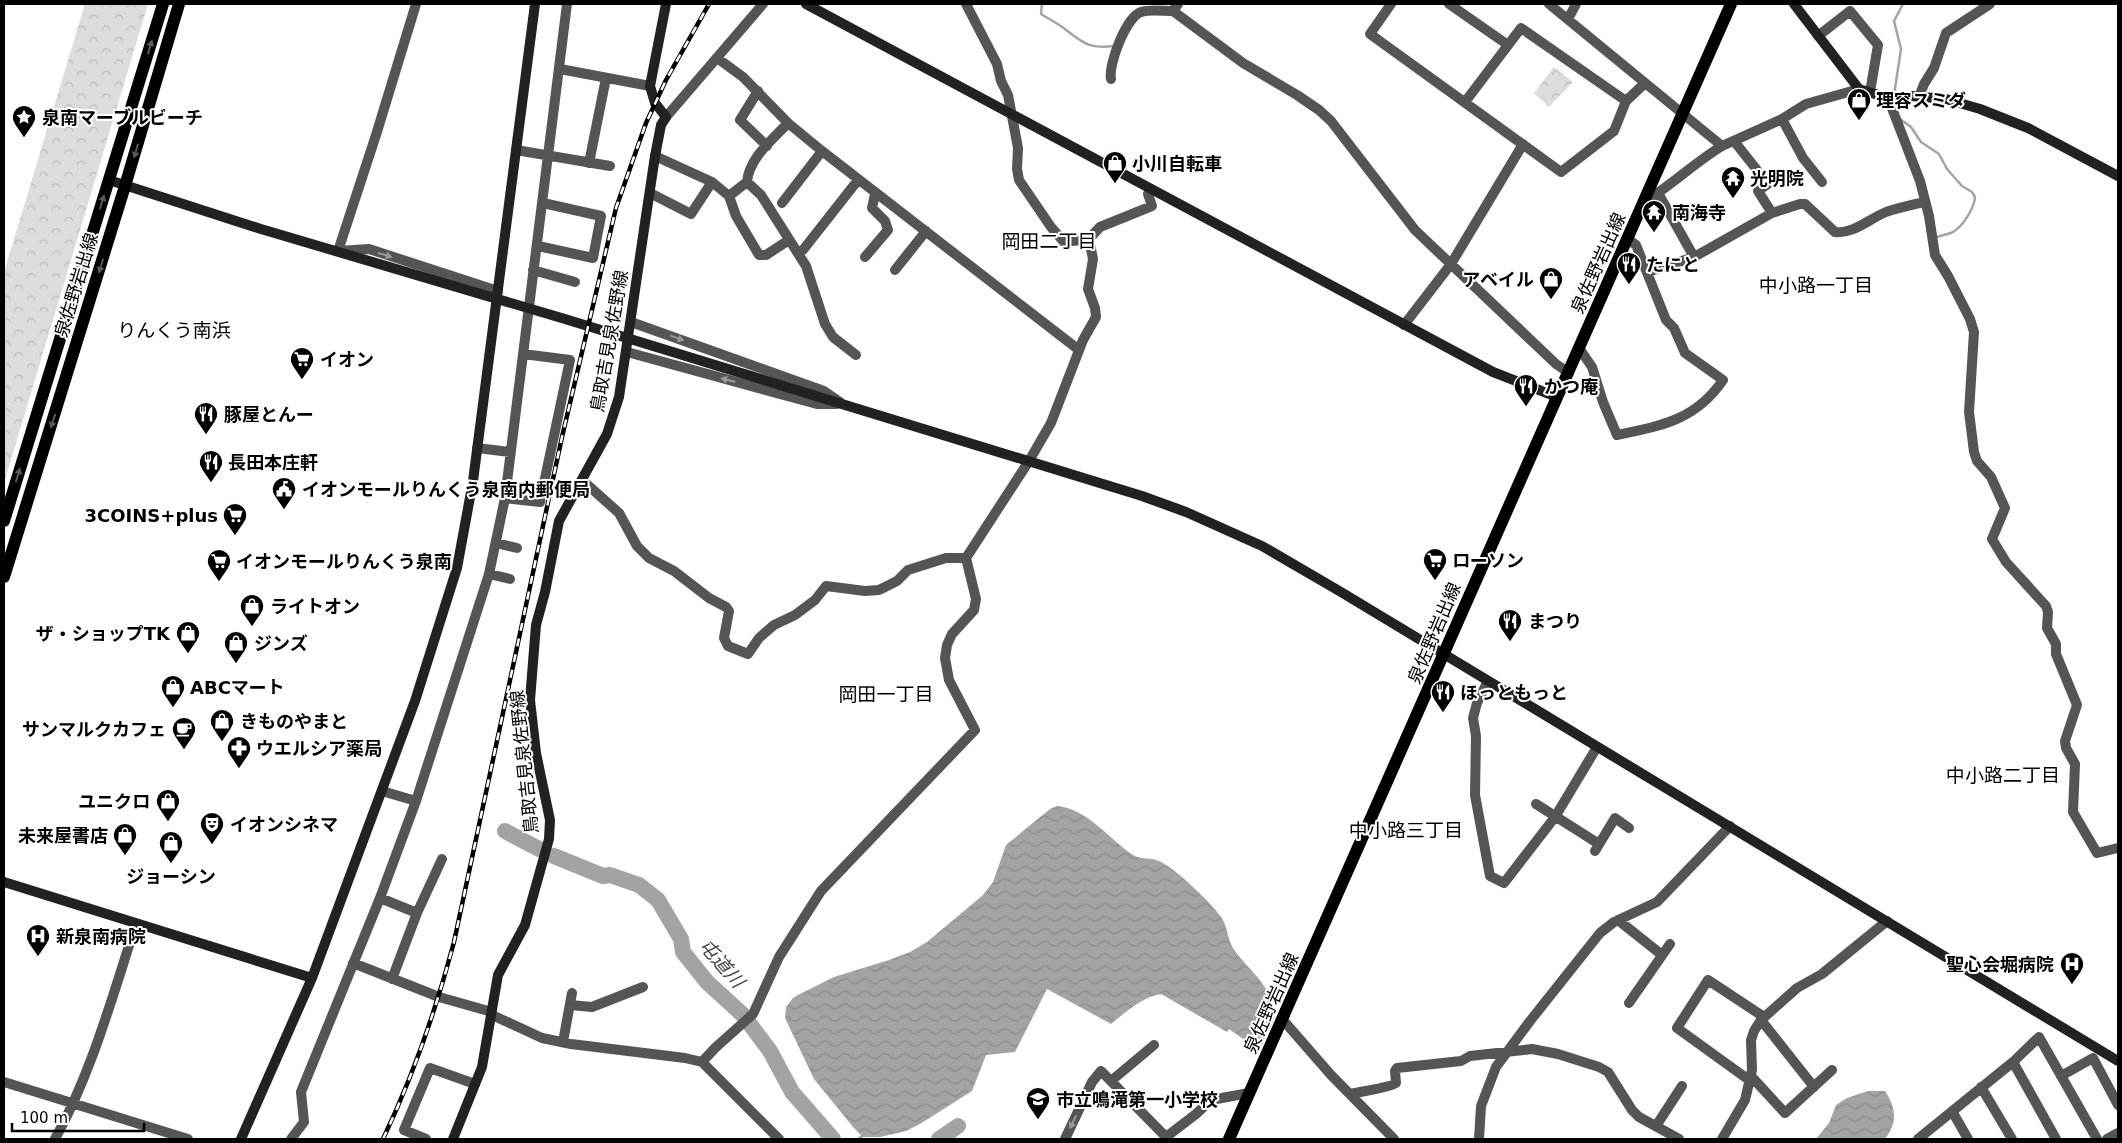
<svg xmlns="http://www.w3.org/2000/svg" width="2122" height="1143" font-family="'DejaVu Sans','Noto Sans JP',sans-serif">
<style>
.forest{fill:url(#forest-crowns)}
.water{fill:url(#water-waves)}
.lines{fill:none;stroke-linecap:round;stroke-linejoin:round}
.stream{stroke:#a3a3a3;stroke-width:2.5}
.river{stroke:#a3a3a3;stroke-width:16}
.street{stroke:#555;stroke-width:10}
.secondary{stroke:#222;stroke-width:10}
.primary{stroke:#000;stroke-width:12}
.rail-casing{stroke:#000;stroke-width:4.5}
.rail{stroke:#fff;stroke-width:2.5;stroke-dasharray:8;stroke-linecap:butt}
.oneway{fill:#595959}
.oneway2{fill:#999}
.labels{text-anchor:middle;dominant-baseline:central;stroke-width:4;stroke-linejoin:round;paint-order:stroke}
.poi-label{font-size:18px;font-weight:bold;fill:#000;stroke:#fff;text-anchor:start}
.street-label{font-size:18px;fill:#000;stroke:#fff}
.neighbourhood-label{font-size:19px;fill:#000;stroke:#fff}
.water-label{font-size:19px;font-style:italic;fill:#444;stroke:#fff}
</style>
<defs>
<pattern id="forest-crowns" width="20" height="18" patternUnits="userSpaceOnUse" patternTransform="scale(1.25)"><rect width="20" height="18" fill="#dcdcdc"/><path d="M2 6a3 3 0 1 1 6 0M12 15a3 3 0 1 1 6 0" fill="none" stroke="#bbb"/></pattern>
<pattern id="water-waves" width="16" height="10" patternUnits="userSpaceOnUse" patternTransform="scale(1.25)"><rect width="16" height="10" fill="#a3a3a3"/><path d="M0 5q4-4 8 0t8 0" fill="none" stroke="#8b8b8b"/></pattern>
</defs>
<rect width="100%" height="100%" fill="#fff"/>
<path class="forest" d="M85,4H148L4,483V272Z
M1554,67L1573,82L1549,107L1534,93Z"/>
<path class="water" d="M1057,806C1088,809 1109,839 1133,855C1141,860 1150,857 1159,861C1174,867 1215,906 1223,920C1228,930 1228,942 1235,951C1252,974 1271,984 1274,1015C1274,1025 1263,1040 1259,1050L1229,1029L1227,1032L1161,994C1142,997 1126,1012 1111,1024L1047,989L1015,1052L986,1055L972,1091L920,1124L906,1131L880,1137H863L853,1127L814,1079L785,1018L786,1007L793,998L800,994L834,977L889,960L910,952L927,942L983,895L993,882L1006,845L1050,809Z
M1868,1091H1885C1896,1108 1898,1122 1885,1139H1816L1829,1123L1836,1105L1847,1098Z"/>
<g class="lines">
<path class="stream" d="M1042,4L1041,14C1049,19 1057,23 1065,29C1083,43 1089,49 1114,46
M1894,95L1901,49L1894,21L1903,4
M1900,119L1911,127L1921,142L1939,154L1947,169L1962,186L1972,192L1975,197C1974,209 1962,228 1951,233C1946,235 1940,235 1936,238
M858,1139L862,1136"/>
<path class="river" d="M505,831L539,849
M554,856L603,876L610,875L639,885L658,900L681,939L683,952L707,982L743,1015L770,1051L792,1092L833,1139
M939,1139L958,1126"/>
<path class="street" d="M416,4L376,135L338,251L369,249L498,291
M966,4L997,64L1001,81L1008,95L1018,148L1017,169L1019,180L1051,227L1064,242L1089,239
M1178,4L1173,11L1243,63L1297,95L1319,110L1331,121L1415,230L1556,364L1569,373
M1391,4L1370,34L1561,172L1614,131L1626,101L1645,83
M1449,4L1508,45
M1549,4L1722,146L1782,119L1806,104L1859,89
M1568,19L1576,4
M1818,36L1850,11L1878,45L1870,92
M717,58L743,77L788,123L822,151L1079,350
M560,69L650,86
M1111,79C1108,65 1126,17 1141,12C1149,9 1163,11 1173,11
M758,91L740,120L767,146
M1919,97L1924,84L1934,68L1946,33L1990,4
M1888,98L1920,181L1929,216L1935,255L1948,276L1970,319L1974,332L1969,412L1974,452L1977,461L1991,477L2005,508L1992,539L2006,562L2046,606L2048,612L2047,628L2056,644V654L2077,705L2065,741L2066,748L2075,764L2073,812L2097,853L2118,848
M1465,102L1521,28L1626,101
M666,117L763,4
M1782,119L1803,158L1822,182
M516,150L610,166
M655,156L712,182L729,196L736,216L759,255H766L789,240
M589,163L606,78
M747,182L761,195L806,266L825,324L833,337L856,355
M650,193L691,214L712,182
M1658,193L1694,257
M729,196L747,182C749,158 772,140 788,123
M1644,202C1672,185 1694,163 1722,146
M782,203L822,151
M1772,213L1800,204H1805L1835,232C1854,234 1869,219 1886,212C1898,208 1912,205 1924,202
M538,246L593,258L601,216L543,203
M803,250L858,180
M865,257L888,230L885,221L872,208L875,194
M533,270L575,282
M895,270L926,231
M1647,272L1694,257L1772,213L1758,191L1768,184L1734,141
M631,322L824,391L840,402
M1404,325L1451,264L1523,144
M1579,348L1592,367L1603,402L1617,435C1661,426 1696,420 1723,380L1685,353L1674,328L1666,320L1636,245L1628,239
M627,352L817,404H837
M477,448L510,452
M582,480L619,513L637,546L649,558L674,571L709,598L726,607L729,611L724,638L728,646L748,654L759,638L774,625L795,615L815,600L826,586L865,591L879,590L897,581L908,570L946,558H966L1029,461L1051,423L1083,340L1096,317L1095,308L1088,289L1093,259L1089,239L1100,227L1152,206L1148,194L1150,190
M505,498L540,502L570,360L523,354
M496,543L517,548
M489,574L510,579
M1488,681L1477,703L1473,718L1476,736L1475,795L1490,876L1504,883L1555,817L1597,747
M382,791L416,801
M1536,804L1599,844
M1595,851L1615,818L1629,828
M380,898L417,913
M1618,920L1662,955
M353,963L439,997L492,1012
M392,979L417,913L442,859
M1629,1003L1670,944
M570,1005L592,1007L643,987
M492,1015L542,1038L571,1044L685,1058L702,1062L779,1139
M1283,1020L1331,1075L1394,1139
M1761,1020L1814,1087
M563,1042L572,993
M702,1062L715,1048L753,1014L779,957L821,891L975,730L949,680L945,658L947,645L952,634L974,610L976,599L966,558
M2013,1062L2056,1139
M1750,1075L1785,1113L1832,1070
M2061,1076L2093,1058L2118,1105
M1749,1080L1677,1028L1708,980L1764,1017
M1111,1081L1154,1045
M4,1082L188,1139
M1981,1087L2012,1139
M1350,1094C1359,1092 1392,1087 1396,1083L1395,1071L1397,1068L1461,1061L1470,1056L1532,1049L1558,1054L1599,1067L1608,1072L1632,1110L1639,1117L1679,1139
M1952,1111L1968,1139
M1656,1126L1682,1086
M1166,1137L1196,1114L1211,1100L1249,1093
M55,1139C92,1072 112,997 136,924
M291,1139L304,1122L301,1092L380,898L416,801L489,574L505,498L567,4
M426,1139L404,1130L430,1068L475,1084
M1065,1139L1092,1082L1101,1071L1168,1139
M1479,1139L1481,1106L1496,1067L1530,1021L1600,933L1614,922L1657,902L1730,826
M1722,1139L1745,1100L1752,1070L1751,1040L1754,1031L1761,1020L1797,988L1822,974L1887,921
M1918,1139L2013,1062L2039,1037L2097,1139
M2107,1139L2118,1133"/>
<path class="secondary" d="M806,4L1493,372L1557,397
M1794,4L1859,89L1888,98L1912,96L1946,99L1980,109L2028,128L2118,176
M109,180L261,229L565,319L1142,496L1186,512L1262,546L1341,592L2118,1061
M4,882L312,978
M241,1139L312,978L415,701L457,568L473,481L535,4
M453,1139L482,1067L498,975L525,925L549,839L550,820L536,753L530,700L536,625L545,592L559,521L607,434L619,397L655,156L661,125L666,117L655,103L650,86L666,4"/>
<path class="primary" d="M4,521L163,4
M4,577L125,186L179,4
M1229,1139L1731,4"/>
<g class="rail-casing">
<path id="rail" d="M383,1139C413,1076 436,1010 454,942L562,437L616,208L646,123L666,80L709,4"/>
</g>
<use href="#rail" class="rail"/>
</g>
<defs><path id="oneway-solid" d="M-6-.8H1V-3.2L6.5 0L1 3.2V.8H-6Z" transform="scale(1.25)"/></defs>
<g class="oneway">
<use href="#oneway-solid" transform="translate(150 47) rotate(-73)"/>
<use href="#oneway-solid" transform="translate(136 151) rotate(106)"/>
<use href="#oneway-solid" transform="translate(102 202) rotate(-73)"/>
<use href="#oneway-solid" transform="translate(101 266) rotate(107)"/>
<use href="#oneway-solid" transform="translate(53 421) rotate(108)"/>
<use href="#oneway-solid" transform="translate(18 475) rotate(-73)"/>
</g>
<g class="oneway2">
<use href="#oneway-solid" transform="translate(385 255) rotate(18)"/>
<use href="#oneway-solid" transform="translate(677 338) rotate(20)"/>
<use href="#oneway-solid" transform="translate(728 380) rotate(-165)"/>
<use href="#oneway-solid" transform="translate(1073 1122) rotate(116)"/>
</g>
<defs>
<g id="shop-pin" transform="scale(1.25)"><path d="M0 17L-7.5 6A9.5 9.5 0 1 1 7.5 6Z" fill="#000" stroke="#fff"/><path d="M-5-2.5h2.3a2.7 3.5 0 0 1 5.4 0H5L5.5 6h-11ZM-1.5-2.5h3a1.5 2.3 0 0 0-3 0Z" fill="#fff"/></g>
<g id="sight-pin" transform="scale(1.25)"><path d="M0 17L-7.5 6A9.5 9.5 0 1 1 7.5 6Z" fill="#000" stroke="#fff"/><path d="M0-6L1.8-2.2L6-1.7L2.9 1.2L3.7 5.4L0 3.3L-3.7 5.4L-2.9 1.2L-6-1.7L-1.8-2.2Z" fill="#fff"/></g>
<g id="temple-pin" transform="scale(1.25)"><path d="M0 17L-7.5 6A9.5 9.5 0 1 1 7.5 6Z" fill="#000" stroke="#fff"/><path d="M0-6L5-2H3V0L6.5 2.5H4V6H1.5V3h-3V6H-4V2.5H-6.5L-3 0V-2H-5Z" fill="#fff"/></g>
<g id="restaurant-pin" transform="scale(1.25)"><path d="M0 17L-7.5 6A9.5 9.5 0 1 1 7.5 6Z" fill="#000" stroke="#fff"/><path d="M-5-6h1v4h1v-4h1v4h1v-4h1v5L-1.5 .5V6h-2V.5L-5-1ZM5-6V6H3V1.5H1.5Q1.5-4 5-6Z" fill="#fff"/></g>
<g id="supermarket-pin" transform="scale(1.25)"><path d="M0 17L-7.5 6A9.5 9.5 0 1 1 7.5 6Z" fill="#000" stroke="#fff"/><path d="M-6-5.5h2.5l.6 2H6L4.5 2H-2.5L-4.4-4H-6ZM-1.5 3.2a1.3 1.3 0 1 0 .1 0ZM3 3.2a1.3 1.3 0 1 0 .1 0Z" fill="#fff"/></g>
<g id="civic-pin" transform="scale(1.25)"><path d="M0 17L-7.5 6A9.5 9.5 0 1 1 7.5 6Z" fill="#000" stroke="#fff"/><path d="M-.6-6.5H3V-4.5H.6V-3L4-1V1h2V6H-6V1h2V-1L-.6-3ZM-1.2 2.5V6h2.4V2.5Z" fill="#fff"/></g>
<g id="cafe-pin" transform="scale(1.25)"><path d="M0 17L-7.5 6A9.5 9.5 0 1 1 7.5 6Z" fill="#000" stroke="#fff"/><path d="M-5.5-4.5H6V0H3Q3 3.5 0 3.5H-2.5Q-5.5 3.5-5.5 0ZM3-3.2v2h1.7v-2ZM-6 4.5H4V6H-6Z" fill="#fff"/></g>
<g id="pharmacy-pin" transform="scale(1.25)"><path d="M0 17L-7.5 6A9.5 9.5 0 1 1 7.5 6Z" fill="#000" stroke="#fff"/><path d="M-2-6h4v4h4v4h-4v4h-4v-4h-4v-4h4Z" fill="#fff"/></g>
<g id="theatre-pin" transform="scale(1.25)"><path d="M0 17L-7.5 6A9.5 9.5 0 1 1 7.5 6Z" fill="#000" stroke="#fff"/><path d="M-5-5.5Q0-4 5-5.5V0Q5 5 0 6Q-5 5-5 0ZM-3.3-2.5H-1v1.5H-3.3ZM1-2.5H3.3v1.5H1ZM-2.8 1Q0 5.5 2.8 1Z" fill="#fff"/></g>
<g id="hospital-pin" transform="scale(1.25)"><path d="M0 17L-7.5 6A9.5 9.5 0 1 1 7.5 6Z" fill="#000" stroke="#fff"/><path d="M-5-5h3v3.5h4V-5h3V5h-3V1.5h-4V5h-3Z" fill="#fff"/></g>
<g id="school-pin" transform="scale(1.25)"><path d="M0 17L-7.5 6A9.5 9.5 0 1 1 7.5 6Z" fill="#000" stroke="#fff"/><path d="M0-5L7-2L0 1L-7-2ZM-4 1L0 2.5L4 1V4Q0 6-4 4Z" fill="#fff"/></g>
</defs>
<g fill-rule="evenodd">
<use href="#shop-pin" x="1859" y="100"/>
<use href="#sight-pin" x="24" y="117"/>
<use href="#shop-pin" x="1115" y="163"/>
<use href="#temple-pin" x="1733" y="178"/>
<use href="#temple-pin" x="1654" y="212"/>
<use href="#restaurant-pin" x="1629" y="264"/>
<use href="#shop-pin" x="1551" y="279"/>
<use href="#supermarket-pin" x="302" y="359"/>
<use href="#restaurant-pin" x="1526" y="386"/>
<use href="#restaurant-pin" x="206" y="414"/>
<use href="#restaurant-pin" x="211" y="462"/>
<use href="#civic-pin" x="284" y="489"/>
<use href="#supermarket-pin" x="235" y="515"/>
<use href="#supermarket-pin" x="1435" y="560"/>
<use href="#supermarket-pin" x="219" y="561"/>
<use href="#shop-pin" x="252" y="606"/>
<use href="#restaurant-pin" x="1510" y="621"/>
<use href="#shop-pin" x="188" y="633"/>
<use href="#shop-pin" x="236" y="643"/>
<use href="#shop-pin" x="173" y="687"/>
<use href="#restaurant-pin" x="1443" y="692"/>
<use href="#shop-pin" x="222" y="721"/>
<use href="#cafe-pin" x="184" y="729"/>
<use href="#pharmacy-pin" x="239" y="748"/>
<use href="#shop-pin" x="168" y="801"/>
<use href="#theatre-pin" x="212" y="824"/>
<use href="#shop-pin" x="125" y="835"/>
<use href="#shop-pin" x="171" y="843"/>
<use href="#hospital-pin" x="38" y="936"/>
<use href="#hospital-pin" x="2072" y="964"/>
<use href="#school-pin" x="1038" y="1099"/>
</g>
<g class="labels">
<g class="poi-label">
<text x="1876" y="100">理容スミダ</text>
<text x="42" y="117">泉南マーブルビーチ</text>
<text x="1132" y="163">小川自転車</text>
<text x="1750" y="178">光明院</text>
<text x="1672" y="212">南海寺</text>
<text x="1646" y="264">たにと</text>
<text x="1534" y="279" text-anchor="end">アベイル</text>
<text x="320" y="359">イオン</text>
<text x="1544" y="386">かつ庵</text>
<text x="224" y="414">豚屋とんー</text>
<text x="228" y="462">長田本庄軒</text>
<text x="302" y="489">イオンモールりんくう泉南内郵便局</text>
<text x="218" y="515" text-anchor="end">3COINS+plus</text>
<text x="1452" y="560">ローソン</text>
<text x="236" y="561">イオンモールりんくう泉南</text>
<text x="270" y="606">ライトオン</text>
<text x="1528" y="621">まつり</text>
<text x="170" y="633" text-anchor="end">ザ・ショップTK</text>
<text x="254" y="643">ジンズ</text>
<text x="190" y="687">ABCマート</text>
<text x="1460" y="692">ほっともっと</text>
<text x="240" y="721">きものやまと</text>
<text x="166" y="729" text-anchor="end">サンマルクカフェ</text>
<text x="256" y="748">ウエルシア薬局</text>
<text x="150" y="801" text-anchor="end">ユニクロ</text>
<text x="230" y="824">イオンシネマ</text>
<text x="108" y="835" text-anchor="end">未来屋書店</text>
<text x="171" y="876" text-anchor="middle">ジョーシン</text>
<text x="56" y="936">新泉南病院</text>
<text x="2054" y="964" text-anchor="end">聖心会堀病院</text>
<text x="1056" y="1099">市立鳴滝第一小学校</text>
</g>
<g class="street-label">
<text transform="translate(1598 263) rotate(-66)">泉佐野岩出線</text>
<text transform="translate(76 285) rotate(-73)">泉佐野岩出線</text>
<text transform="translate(609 341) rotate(-80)">鳥取吉見泉佐野線</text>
<text transform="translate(1434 633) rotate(-67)">泉佐野岩出線</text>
<text transform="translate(524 762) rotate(-96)">鳥取吉見泉佐野線</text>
<text transform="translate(1271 1003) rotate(-66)">泉佐野岩出線</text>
</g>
<g class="neighbourhood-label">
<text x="1049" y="241">岡田二丁目</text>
<text x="1816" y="285">中小路一丁目</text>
<text x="174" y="330">りんくう南浜</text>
<text x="886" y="694">岡田一丁目</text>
<text x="2003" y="775">中小路二丁目</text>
<text x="1406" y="830">中小路三丁目</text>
</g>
<g class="water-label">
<text transform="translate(722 963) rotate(49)">屯道川</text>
</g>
</g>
<rect width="2122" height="1143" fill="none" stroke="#000000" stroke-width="10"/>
<path d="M12 1123v8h132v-8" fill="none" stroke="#000000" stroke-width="2.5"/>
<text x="20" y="1123" font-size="15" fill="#000000" stroke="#ffffff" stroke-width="4" paint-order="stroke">100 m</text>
</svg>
